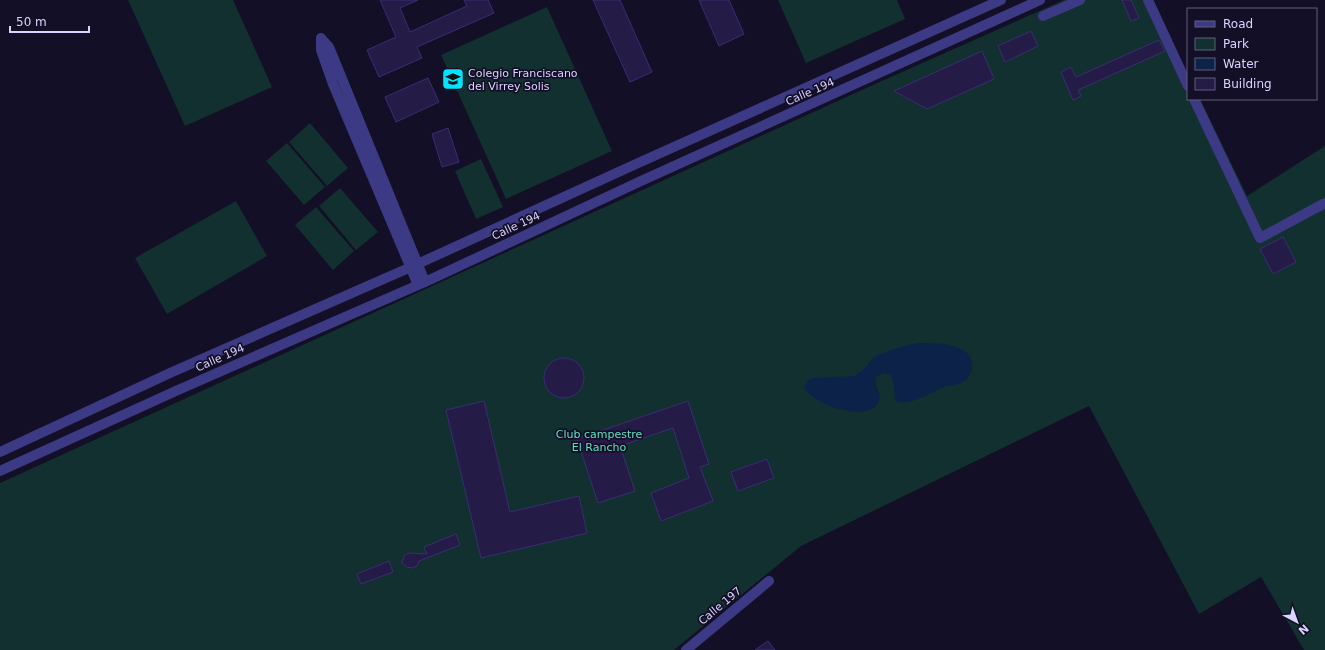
<svg xmlns="http://www.w3.org/2000/svg" width="1325" height="650" font-family="'DejaVu Sans',sans-serif">
<style>
.green{fill:#12302f}
.water{fill:#0c2248}
.building{fill:#241b47;stroke:#3b2d73}
.lines{fill:none;stroke-linecap:round;stroke-linejoin:round}
.minor{stroke:#3d3a85;stroke-width:10}
.labels{text-anchor:middle;dominant-baseline:central;stroke-width:3.5;stroke-linejoin:round;paint-order:stroke}
.poi-label{font-size:11px;fill:#d9d4ff;stroke:#130f26;text-anchor:start}
.street-label{font-size:11px;fill:#d9d4ff;stroke:#130f26}
.park-label{font-size:11px;fill:#5fe0c0;stroke:#130f26}
</style>
<rect width="100%" height="100%" fill="#130f26"/>
<path class="green" d="M128,0H233L272,87L185,126Z
M778,0H897L905,19L806,63Z
M1064,0H1151L1188,75V99H1200L1247,196L1325,146V650H1304L1261,577L1199,614L1089,406L801,546L674,650H0V483L875,84Z
M547,7L612,151L506,199L441,55Z
M310,123L348,168L327,186L289,142Z
M287,143L325,187L304,205L266,161Z
M481,159L503,207L476,219L455,171Z
M340,188L378,232L356,250L319,206Z
M236,201L267,256L167,314L135,258Z
M316,207L354,251L333,270L295,225Z"/>
<path class="water" d="M917,343C935,343 976,342 972,369C971,374 966,381 961,383C957,386 951,385 946,386C936,390 904,410 895,400L894,385L891,375L883,373L876,377C873,387 882,393 879,401C871,425 810,404 804,387L808,380L814,378L854,376L862,371L874,357L897,348Z"/>
<path class="building" d="M380,0H418L400,8L410,32L467,6L464,0H488L494,13L417,47L422,58L379,77L367,50L396,37Z
M593,0H620L652,72L630,82Z
M699,0H729L744,34L719,46Z
M1122,0H1131L1139,18L1131,21Z
M1031,31L1038,46L1005,62L998,46Z
M1159,40L1165,51L1078,90L1081,96L1073,100L1061,72L1071,67L1076,77Z
M982,51L994,79L927,109L894,91Z
M428,78L439,102L396,122L385,97Z
M448,128L459,162L442,167L432,134Z
M1283,237L1296,262L1273,274L1260,249Z
M544 378a20 20 0 1 1 40 0a20 20 0 1 1-40 0Z
M484,401L510,512L579,496L587,533L481,558L446,410Z
M688,401L709,464L700,467L713,501L661,521L651,493L689,478L673,428L620,446L635,491L598,503L577,439Z
M767,459L774,478L738,491L731,472Z
M456,534L460,545L419,561L417,566L412,568L407,567L402,563L404,556L408,553L427,554L424,547Z
M389,561L393,572L361,584L357,574Z
M768,641L775,650H755Z"/>
<g class="lines">
<path class="minor" d="M1148,0L1188,86
M1043,16L1080,0
M321,38V50L333,84L418,285
M321,38L329,47L425,282
M1194,99L1260,238L1325,203
M0,452L170,373L411,267L636,164L1001,0
M0,471L178,390L425,282L641,181L1040,0
M686,650L769,581"/>
</g>
<defs>
<g id="school-square" transform="scale(1.15)"><rect x="-9" y="-9" width="18" height="18" rx="4" fill="#00e5ff" stroke="#130f26"/><path d="M0-5L7-2L0 1L-7-2ZM-4 1L0 2.5L4 1V4Q0 6-4 4Z" fill="#111"/></g>
</defs>
<g fill-rule="evenodd">
<use href="#school-square" x="453" y="79"/>
</g>
<g class="labels">
<g class="poi-label">
<text x="468" y="73">Colegio Franciscano<tspan x="468" dy="13">del Virrey Solis</tspan></text>
</g>
<g class="street-label">
<text transform="translate(810 92) rotate(-24)">Calle 194</text>
<text transform="translate(516 226) rotate(-25)">Calle 194</text>
<text transform="translate(220 358) rotate(-24)">Calle 194</text>
<text transform="translate(720 606) rotate(-40)">Calle 197</text>
</g>
<g class="park-label">
<text x="599" y="434">Club campestre<tspan x="599" dy="13">El Rancho</tspan></text>
</g>
</g>
<rect x="1187" y="8" width="130" height="92" fill="#130f26" stroke="#625e7d"/>
<rect x="1195" y="21" width="20" height="6" fill="#3d3a85" stroke="#625e7d"/>
<text x="1223" y="28" font-size="12" fill="#d9d4ff">Road</text>
<rect x="1195" y="38" width="20" height="12" fill="#12302f" stroke="#625e7d"/>
<text x="1223" y="48" font-size="12" fill="#d9d4ff">Park</text>
<rect x="1195" y="58" width="20" height="12" fill="#0c2248" stroke="#625e7d"/>
<text x="1223" y="68" font-size="12" fill="#d9d4ff">Water</text>
<rect x="1195" y="78" width="20" height="12" fill="#241b47" stroke="#625e7d"/>
<text x="1223" y="88" font-size="12" fill="#d9d4ff">Building</text>
<g transform="translate(1297 622) rotate(139)" stroke="#130f26" stroke-width="3" paint-order="stroke">
<path d="M0-3L7 15L0 10L-7 15Z" fill="#d9d4ff"/>
<text y="-6" font-size="11" font-weight="bold" text-anchor="middle" fill="#d9d4ff">N</text>
</g>
<path d="M10 26v6h79v-6" fill="none" stroke="#d9d4ff" stroke-width="2"/>
<text x="16" y="26" font-size="12" fill="#d9d4ff" stroke="#130f26" stroke-width="3" paint-order="stroke">50 m</text>
</svg>
